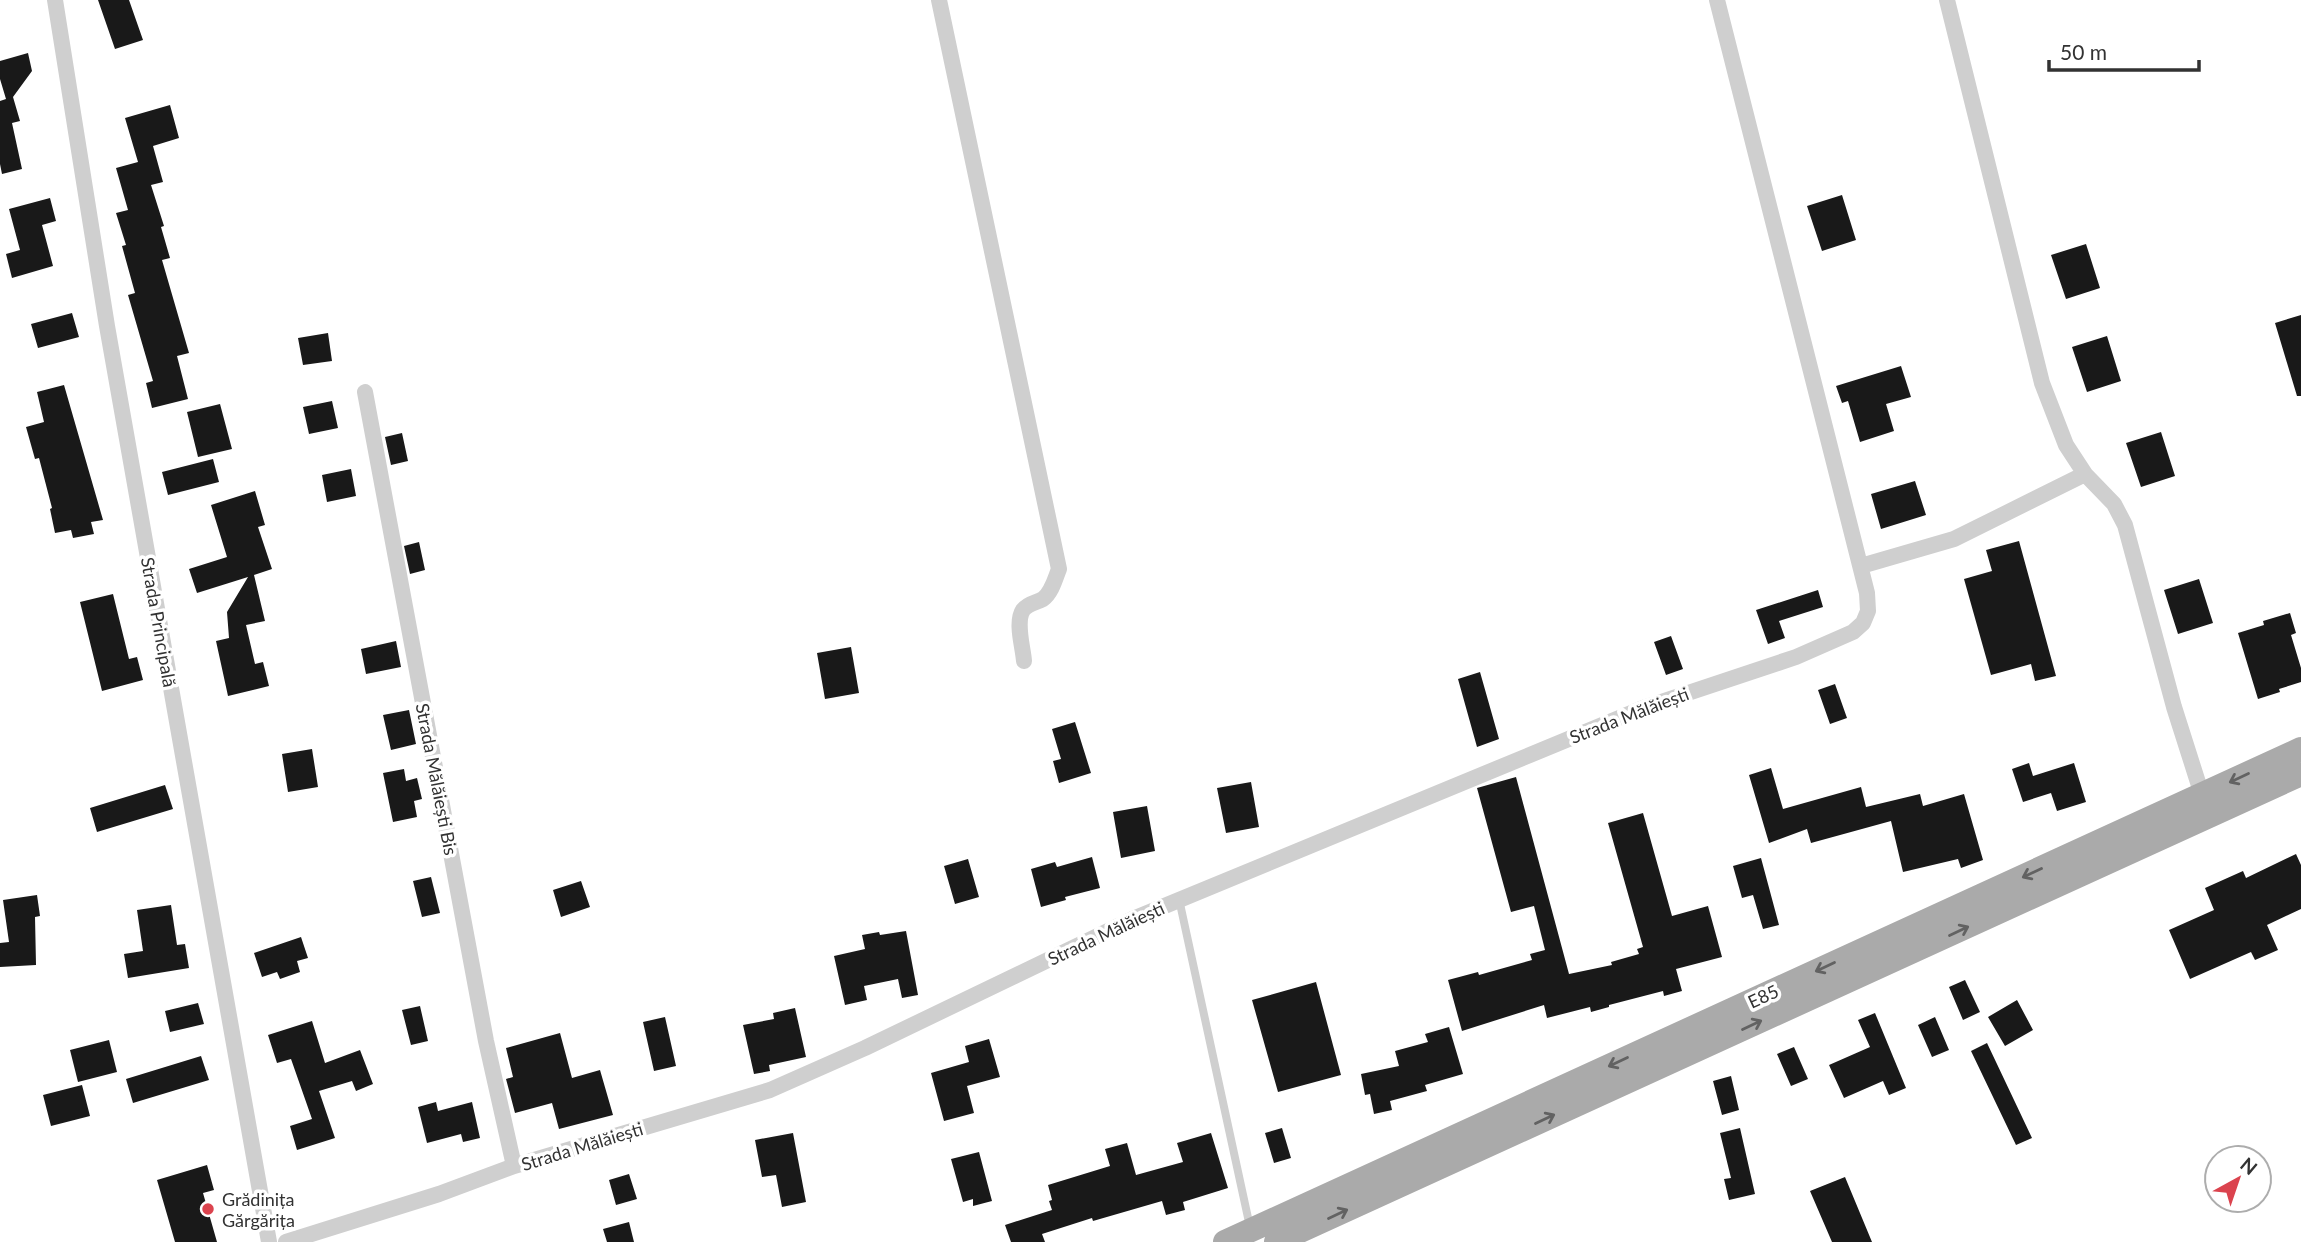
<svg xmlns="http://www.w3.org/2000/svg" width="2301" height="1242" font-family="Lato,sans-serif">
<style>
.building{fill:#191919}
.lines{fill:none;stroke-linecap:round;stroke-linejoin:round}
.lane{stroke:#cfcfcf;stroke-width:8}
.street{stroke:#cfcfcf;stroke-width:16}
.primary{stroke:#aaa;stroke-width:24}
.oneway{stroke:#626262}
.poi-dot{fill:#db434e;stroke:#fff;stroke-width:2.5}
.labels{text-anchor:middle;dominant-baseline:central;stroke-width:7;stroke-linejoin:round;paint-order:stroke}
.street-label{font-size:18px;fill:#323232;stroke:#fff}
.poi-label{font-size:18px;fill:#323232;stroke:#fff;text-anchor:start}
</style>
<rect width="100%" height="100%" fill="#fff"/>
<path class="building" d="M98,0H129L143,40L115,49Z
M28,53L32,71L13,97L20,121L12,123L22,169L2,174L0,164V101L6,99L0,79V61Z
M170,105L179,138L153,146L163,182L151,185L164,226L161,227L170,258L162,260L189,353L177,356L188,399L152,408L146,383L153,381L128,295L135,293L122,246L126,245L116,213L128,210L116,168L138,162L125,118Z
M1842,195L1856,240L1822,251L1807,206Z
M50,198L56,221L42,225L53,266L12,278L6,254L20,250L9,209Z
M2086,244L2100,288L2066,299L2051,255Z
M72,313L79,337L38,348L31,324Z
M2301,315V396H2297L2275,323Z
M328,333L332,361L303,365L298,338Z
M2107,336L2121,381L2087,392L2072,347Z
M1901,366L1911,397L1886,404L1894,431L1860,442L1848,401L1842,403L1836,386Z
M64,385L103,520L91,522L94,534L73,538L71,530L55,533L50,509L52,508L39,458L35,459L26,427L44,422L37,392Z
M332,401L338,428L309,434L303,407Z
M220,404L232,449L198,457L187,412Z
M2161,432L2175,476L2141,487L2126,443Z
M402,433L408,461L391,465L385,437Z
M213,459L219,482L168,495L162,472Z
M351,469L356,496L327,502L322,475Z
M1915,481L1926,515L1881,529L1871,494Z
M255,491L265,525L258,527L272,569L254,575L265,621L246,625L255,664L263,662L269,686L228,696L216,641L229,638L227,612L248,577L197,593L189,569L227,557L211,505Z
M2019,541L2056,676L2035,681L2031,664L1991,675L1964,579L1992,571L1986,550Z
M419,542L425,570L410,574L404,546Z
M2199,579L2213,623L2178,634L2164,590Z
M1818,590L1823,607L1779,621L1785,638L1768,644L1756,610Z
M113,594L129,659L137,657L143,680L102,691L80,602Z
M2290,613L2296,633L2291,635L2301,668V682L2279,689L2280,692L2258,699L2238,633L2264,625L2263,621Z
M1671,636L1683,669L1666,675L1654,642Z
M396,641L401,667L366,674L361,649Z
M851,647L859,693L825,699L817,653Z
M1480,672L1499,739L1477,747L1458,679Z
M1835,684L1847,718L1830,724L1818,690Z
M409,710L416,744L391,750L383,715Z
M1075,722L1091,773L1059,783L1053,761L1061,759L1052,729Z
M312,749L318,787L288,792L282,754Z
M2029,763L2033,776L2074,763L2086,802L2057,811L2051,793L2023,802L2012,769Z
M1771,768L1783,809L1861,787L1866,807L1920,794L1923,806L1964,794L1983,860L1961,868L1958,859L1903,872L1891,821L1811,843L1807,829L1769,843L1749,775Z
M404,769L406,781L417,778L422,799L414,801L417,817L393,822L383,773Z
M1516,777L1569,974L1612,965L1611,962L1639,954L1637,949L1643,947L1608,823L1643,813L1672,916L1708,906L1722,957L1676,969L1682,991L1664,996L1663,991L1609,1005V1007L1591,1012L1590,1007L1547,1018L1544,1005L1462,1031L1448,980L1478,972L1479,975L1532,960L1530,954L1545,950L1534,906L1511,912L1477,788Z
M1251,782L1259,827L1226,833L1217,788Z
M165,785L173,809L97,832L90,808Z
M1147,806L1155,851L1121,858L1113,812Z
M2296,854L2301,865V909L2267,925L2278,950L2255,960L2251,952L2190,979L2169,930L2214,910L2205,888L2243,871L2246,878Z
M1092,857L1100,888L1065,897L1066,900L1041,907L1031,869L1055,862L1057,867Z
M1761,858L1779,925L1763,929L1753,895L1742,898L1733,866Z
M968,859L979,897L955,904L944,866Z
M431,877L440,913L422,917L413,881Z
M581,881L590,907L561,917L553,890Z
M37,895L40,916L35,917L36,965L0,967V943L9,942L3,900Z
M171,905L177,945L185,944L189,968L128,978L124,954L143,951L137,910Z
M906,931L918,995L902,998L898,979L864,986L867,1000L845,1005L834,956L865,949L862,935L879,932L880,935Z
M301,937L308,958L297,961L300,972L280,979L277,972L262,977L254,953Z
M1965,980L1980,1012L1963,1020L1949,987Z
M1316,982L1341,1075L1278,1092L1252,1000Z
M2017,1000L2033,1030L2005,1046L1988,1017Z
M198,1003L204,1024L170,1032L165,1011Z
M420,1006L428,1041L411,1045L402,1010Z
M795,1008L806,1057L769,1065L770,1071L754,1074L743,1025L774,1019L773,1013Z
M1875,1013L1906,1088L1889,1095L1883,1081L1844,1098L1829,1065L1870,1047L1858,1020Z
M665,1017L676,1066L654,1071L643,1022Z
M1935,1017L1949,1050L1932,1057L1918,1025Z
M312,1021L325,1063L360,1050L373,1084L356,1091L352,1081L319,1091L335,1138L297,1150L290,1126L312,1119L291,1059L277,1063L268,1035Z
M1449,1027L1463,1074L1425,1085L1427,1091L1390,1101L1392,1110L1374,1114L1370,1094L1365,1095L1361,1074L1399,1066L1395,1051L1428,1042L1425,1034Z
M560,1033L572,1078L600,1070L613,1115L559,1129L552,1103L515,1113L506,1079L513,1077L506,1048Z
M989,1039L1000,1077L967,1086L974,1113L944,1121L931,1073L969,1062L965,1046Z
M109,1040L117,1072L78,1082L70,1050Z
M1987,1043L2032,1138L2016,1145L1971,1051Z
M1794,1047L1808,1079L1791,1086L1777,1054Z
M201,1056L209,1080L133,1103L126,1079Z
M1731,1076L1739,1110L1722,1115L1713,1081Z
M82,1085L90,1116L51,1126L43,1095Z
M436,1102L438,1111L472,1102L480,1138L463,1142L461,1134L427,1143L418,1107Z
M1282,1128L1291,1158L1274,1163L1265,1133Z
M1740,1128L1755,1194L1729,1200L1724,1179L1731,1178L1720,1133Z
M793,1133L806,1202L782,1207L776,1175L762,1177L755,1140Z
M1211,1133L1228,1188L1183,1202L1185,1210L1166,1215L1162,1201L1093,1221L1092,1218L1042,1234L1045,1242H1011L1005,1225L1052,1210L1049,1201L1052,1200L1048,1185L1110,1166L1105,1149L1127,1143L1136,1175L1183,1162L1177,1143Z
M979,1152L992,1201L973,1206V1199L963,1202L951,1159Z
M207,1165L214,1190L203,1193L217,1242H175L157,1180Z
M629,1174L637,1199L616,1205L609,1180Z
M1845,1177L1872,1242H1832L1810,1191Z
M629,1222L634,1242H607L603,1229Z"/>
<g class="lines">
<path class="lane" d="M1179,899L1250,1227"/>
<path class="street" d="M55,0L107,326L269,1242
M939,0L1059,569C1055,579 1052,592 1043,599C1036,603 1028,603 1023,610C1015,622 1023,647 1024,661
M1947,0L2042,383L2066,445L2085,474L2114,504L2125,525L2174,707L2202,795
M365,392L486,1041L514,1166
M1861,566L1954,539L2085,474
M286,1242L439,1194L514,1166L770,1090L865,1048L1133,919L1646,707L1796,657L1853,632L1863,623L1868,611L1867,593L1717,0"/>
<path class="primary" d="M1225,1242L2301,749
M1276,1242L2301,774"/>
</g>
<defs><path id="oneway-shaft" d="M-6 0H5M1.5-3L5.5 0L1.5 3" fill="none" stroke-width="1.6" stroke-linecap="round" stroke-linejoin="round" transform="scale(1.75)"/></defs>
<g class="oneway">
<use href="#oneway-shaft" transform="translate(2239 778) rotate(155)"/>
<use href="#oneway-shaft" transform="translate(2032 873) rotate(155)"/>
<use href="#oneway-shaft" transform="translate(1959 931) rotate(-25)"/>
<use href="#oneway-shaft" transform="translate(1825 967) rotate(155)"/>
<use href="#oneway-shaft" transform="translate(1752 1025) rotate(-25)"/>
<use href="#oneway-shaft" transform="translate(1618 1062) rotate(155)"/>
<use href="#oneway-shaft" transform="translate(1545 1119) rotate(-25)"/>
<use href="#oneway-shaft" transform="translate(1338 1214) rotate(-25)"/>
</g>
<circle class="poi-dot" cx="208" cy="1209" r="7"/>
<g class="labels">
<g class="street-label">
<text transform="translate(159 622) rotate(80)">Strada Principală</text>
<text transform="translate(1629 715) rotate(-21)">Strada Mălăiești</text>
<text transform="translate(437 779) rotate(79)">Strada Mălăiești Bis</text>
<text transform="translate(1106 933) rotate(-25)">Strada Mălăiești</text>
<text transform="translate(1763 996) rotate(-25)">E85</text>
<text transform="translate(582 1146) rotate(-17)">Strada Mălăiești</text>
</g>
<g class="poi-label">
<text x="222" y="1199">Grădinița<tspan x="222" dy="21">Gărgărița</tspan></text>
</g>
</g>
<g transform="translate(2238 1179) rotate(40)"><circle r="33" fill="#ffffff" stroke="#adadad" stroke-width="2"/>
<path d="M0-5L12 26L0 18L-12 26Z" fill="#db434e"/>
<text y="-10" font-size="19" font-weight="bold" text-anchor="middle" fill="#323232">N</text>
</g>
<path d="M2049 60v10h150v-10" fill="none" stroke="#323232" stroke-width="3.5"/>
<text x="2060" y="60" font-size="21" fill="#323232" stroke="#ffffff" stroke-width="5" paint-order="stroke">50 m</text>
</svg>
